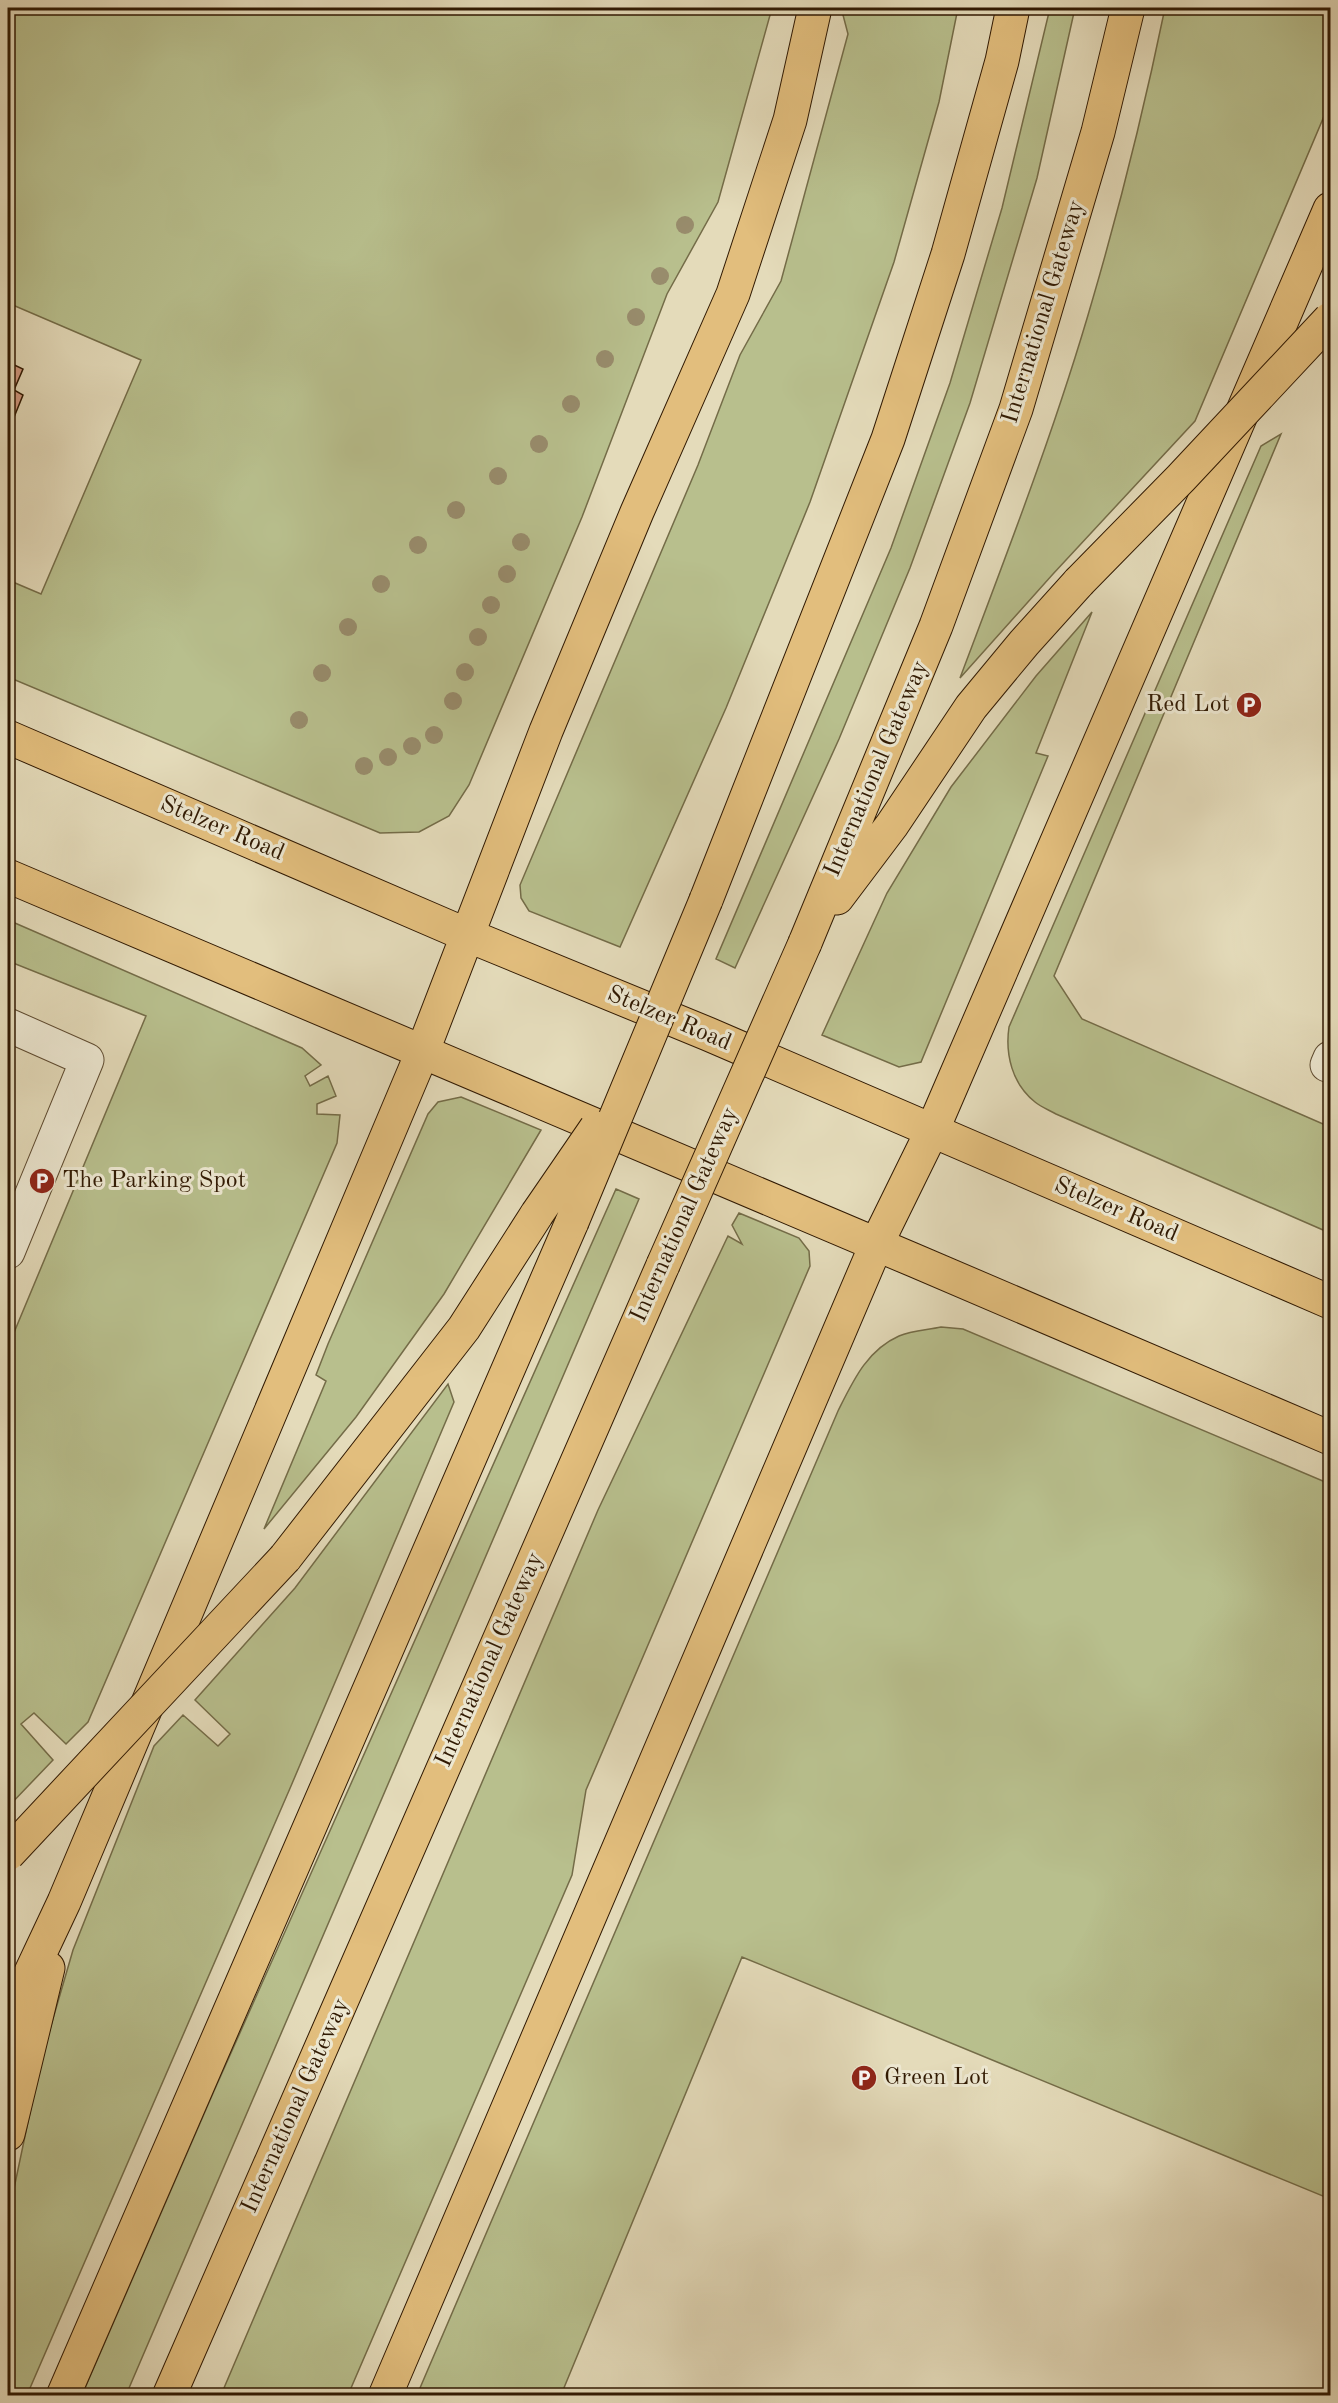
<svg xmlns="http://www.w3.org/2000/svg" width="1338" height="2403" font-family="'Old Standard TT',serif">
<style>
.green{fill:#b8bf8d;stroke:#746c48;stroke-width:1.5}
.building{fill:#d19980;stroke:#301902;stroke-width:1.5}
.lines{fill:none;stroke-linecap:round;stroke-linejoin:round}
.minor-casing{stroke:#5d4a30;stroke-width:35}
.major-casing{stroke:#301902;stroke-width:35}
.highway-casing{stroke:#301902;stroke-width:35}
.minor{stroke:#ede8d2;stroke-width:33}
.major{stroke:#e2be7d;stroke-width:33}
.highway{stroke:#e2be7d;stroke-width:33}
.highway-bridge-casing{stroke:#301902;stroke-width:35;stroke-linecap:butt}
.highway-bridge{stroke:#e2be7d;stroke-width:33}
.tree{fill:#988c6c}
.labels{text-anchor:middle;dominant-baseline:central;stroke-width:6;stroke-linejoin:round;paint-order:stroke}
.street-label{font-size:24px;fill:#301902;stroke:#ede8d2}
.poi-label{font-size:24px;fill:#301902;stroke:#ede8d2;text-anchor:start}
</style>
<rect width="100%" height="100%" fill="#e4dbba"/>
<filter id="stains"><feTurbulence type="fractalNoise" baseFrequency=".00333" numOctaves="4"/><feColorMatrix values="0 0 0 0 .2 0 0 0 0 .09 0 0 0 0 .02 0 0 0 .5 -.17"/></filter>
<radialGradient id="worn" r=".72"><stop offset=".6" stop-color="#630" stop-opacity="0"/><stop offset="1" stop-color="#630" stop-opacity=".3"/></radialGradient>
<path class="green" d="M8,8H772L718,202L667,294L582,517L469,785L449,816L419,832L380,833L8,677V580L41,594L141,360L8,303Z
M845,8H958L939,102L894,262L810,502L726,708L620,947L529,911L521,898L520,885L698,465L740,355L781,281L848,34L843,15Z
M1050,8H1075L1037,178L970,403L910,568L839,739L735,968L716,959L891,548L950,383L1002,208Z
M1165,8H1330V102L1195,421L1053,574L960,678C1007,553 1056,427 1093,298C1121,202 1145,105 1165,8Z
M1281,434L1054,976L1082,1019L1330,1127V1233L1056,1114C1049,1110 1041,1107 1035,1102C1012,1084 1005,1054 1009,1027L1261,446Z
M1092,612L1036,753L1048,756L921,1062L899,1067L822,1035L887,893L951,787L1036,676Z
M8,920L302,1048L321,1065L305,1076L310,1086L328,1076L336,1096L317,1104V1114L340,1115L337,1143L88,1722L66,1744L34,1713L21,1724L53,1760L8,1807V1347L146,1016L8,961Z
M461,1097L541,1130L444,1294L356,1417L264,1529L326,1381L316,1375L328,1344L428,1114L438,1102Z
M616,1189L639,1199L126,2395H82L214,2091Z
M739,1213L799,1238L809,1251L810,1266L586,1790L572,1875L348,2395H221L598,1510L728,1236L742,1244L732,1225Z
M941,1327L963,1329L1330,1484V2199L742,1957L561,2395H417L838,1411C853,1381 867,1350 899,1336C912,1330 928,1330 941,1327Z
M448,1384L454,1402L291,1786L27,2395L8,2396V2217L41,2060L73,1950L154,1746L183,1715L218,1746L230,1734L195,1700L295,1588Z"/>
<path class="building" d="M8,362L23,369L14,390L23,395L8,432Z"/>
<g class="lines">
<g class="minor-casing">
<path id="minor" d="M8,1025L87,1060L8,1252
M1327,1065L1330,1058"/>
</g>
<g class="major-casing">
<path id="major" d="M8,737L467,935L708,1034L1330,1302
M8,876C448,1063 890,1249 1330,1438
M422,1053L546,731L637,512L733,294L790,120L815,8
M877,1243L932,1131L1330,209"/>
</g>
<g class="highway-casing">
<path id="highway" d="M837,898L892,825L971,707L1024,643L1079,582
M706,900L888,439L948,254L1002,61L1013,8
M805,943L936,626L1016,409L1098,132L1128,8
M285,1558L464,1328L537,1214
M8,2021L64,1902L422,1053
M8,2134L48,1968
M63,2396L572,1222
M169,2396L663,1265
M385,2396L877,1243"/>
</g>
<use href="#minor" class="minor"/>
<use href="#major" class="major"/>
<use href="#highway" class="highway"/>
<g class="highway-bridge-casing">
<path id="highway-bridge" d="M1079,582L1181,478L1330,319
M537,1214L596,1128
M572,1222L706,900
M663,1265L805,943
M8,1854L285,1558"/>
</g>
<use href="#highway-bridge" class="highway-bridge"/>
</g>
<g class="tree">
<circle cx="685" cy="225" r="9"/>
<circle cx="660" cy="276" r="9"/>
<circle cx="636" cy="317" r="9"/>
<circle cx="605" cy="359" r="9"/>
<circle cx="571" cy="404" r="9"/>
<circle cx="539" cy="444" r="9"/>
<circle cx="498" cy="476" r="9"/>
<circle cx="456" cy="510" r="9"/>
<circle cx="521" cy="542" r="9"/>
<circle cx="418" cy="545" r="9"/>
<circle cx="507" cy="574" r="9"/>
<circle cx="381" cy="584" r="9"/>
<circle cx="491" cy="605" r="9"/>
<circle cx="348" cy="627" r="9"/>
<circle cx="478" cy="637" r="9"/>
<circle cx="465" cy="672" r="9"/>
<circle cx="322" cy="673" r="9"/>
<circle cx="453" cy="701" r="9"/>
<circle cx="299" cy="720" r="9"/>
<circle cx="434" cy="735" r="9"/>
<circle cx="412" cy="746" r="9"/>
<circle cx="388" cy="757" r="9"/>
<circle cx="364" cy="766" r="9"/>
</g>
<defs>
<g id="parking-disc" transform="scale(1.35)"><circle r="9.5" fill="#8f2418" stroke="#ede8d2"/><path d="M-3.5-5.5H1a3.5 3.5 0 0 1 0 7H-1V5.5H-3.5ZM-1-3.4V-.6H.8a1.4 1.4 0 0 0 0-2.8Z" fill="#fff"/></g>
</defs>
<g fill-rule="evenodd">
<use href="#parking-disc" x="1249" y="705"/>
<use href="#parking-disc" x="42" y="1181"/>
<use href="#parking-disc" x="864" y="2078"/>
</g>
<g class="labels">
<g class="street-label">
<text transform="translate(1044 312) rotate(-73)">International Gateway</text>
<text transform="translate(877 769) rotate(-67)">International Gateway</text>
<text transform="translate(222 829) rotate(23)">Stelzer Road</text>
<text transform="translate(669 1019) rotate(23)">Stelzer Road</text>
<text transform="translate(1116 1210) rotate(23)">Stelzer Road</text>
<text transform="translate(685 1215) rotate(-66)">International Gateway</text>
<text transform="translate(490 1660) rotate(-66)">International Gateway</text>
<text transform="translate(296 2106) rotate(-66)">International Gateway</text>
</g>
<g class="poi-label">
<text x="1230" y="705" text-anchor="end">Red Lot</text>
<text x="62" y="1181">The Parking Spot</text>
<text x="884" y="2078">Green Lot</text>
</g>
</g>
<rect width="1338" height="2403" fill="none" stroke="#e4dbba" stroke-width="30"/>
<rect x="9" y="9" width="1320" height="2385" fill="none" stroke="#301902" stroke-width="3"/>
<rect x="15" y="15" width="1308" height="2373" fill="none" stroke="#301902" stroke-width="1.5"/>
<rect width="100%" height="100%" filter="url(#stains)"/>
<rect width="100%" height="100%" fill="url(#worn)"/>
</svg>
